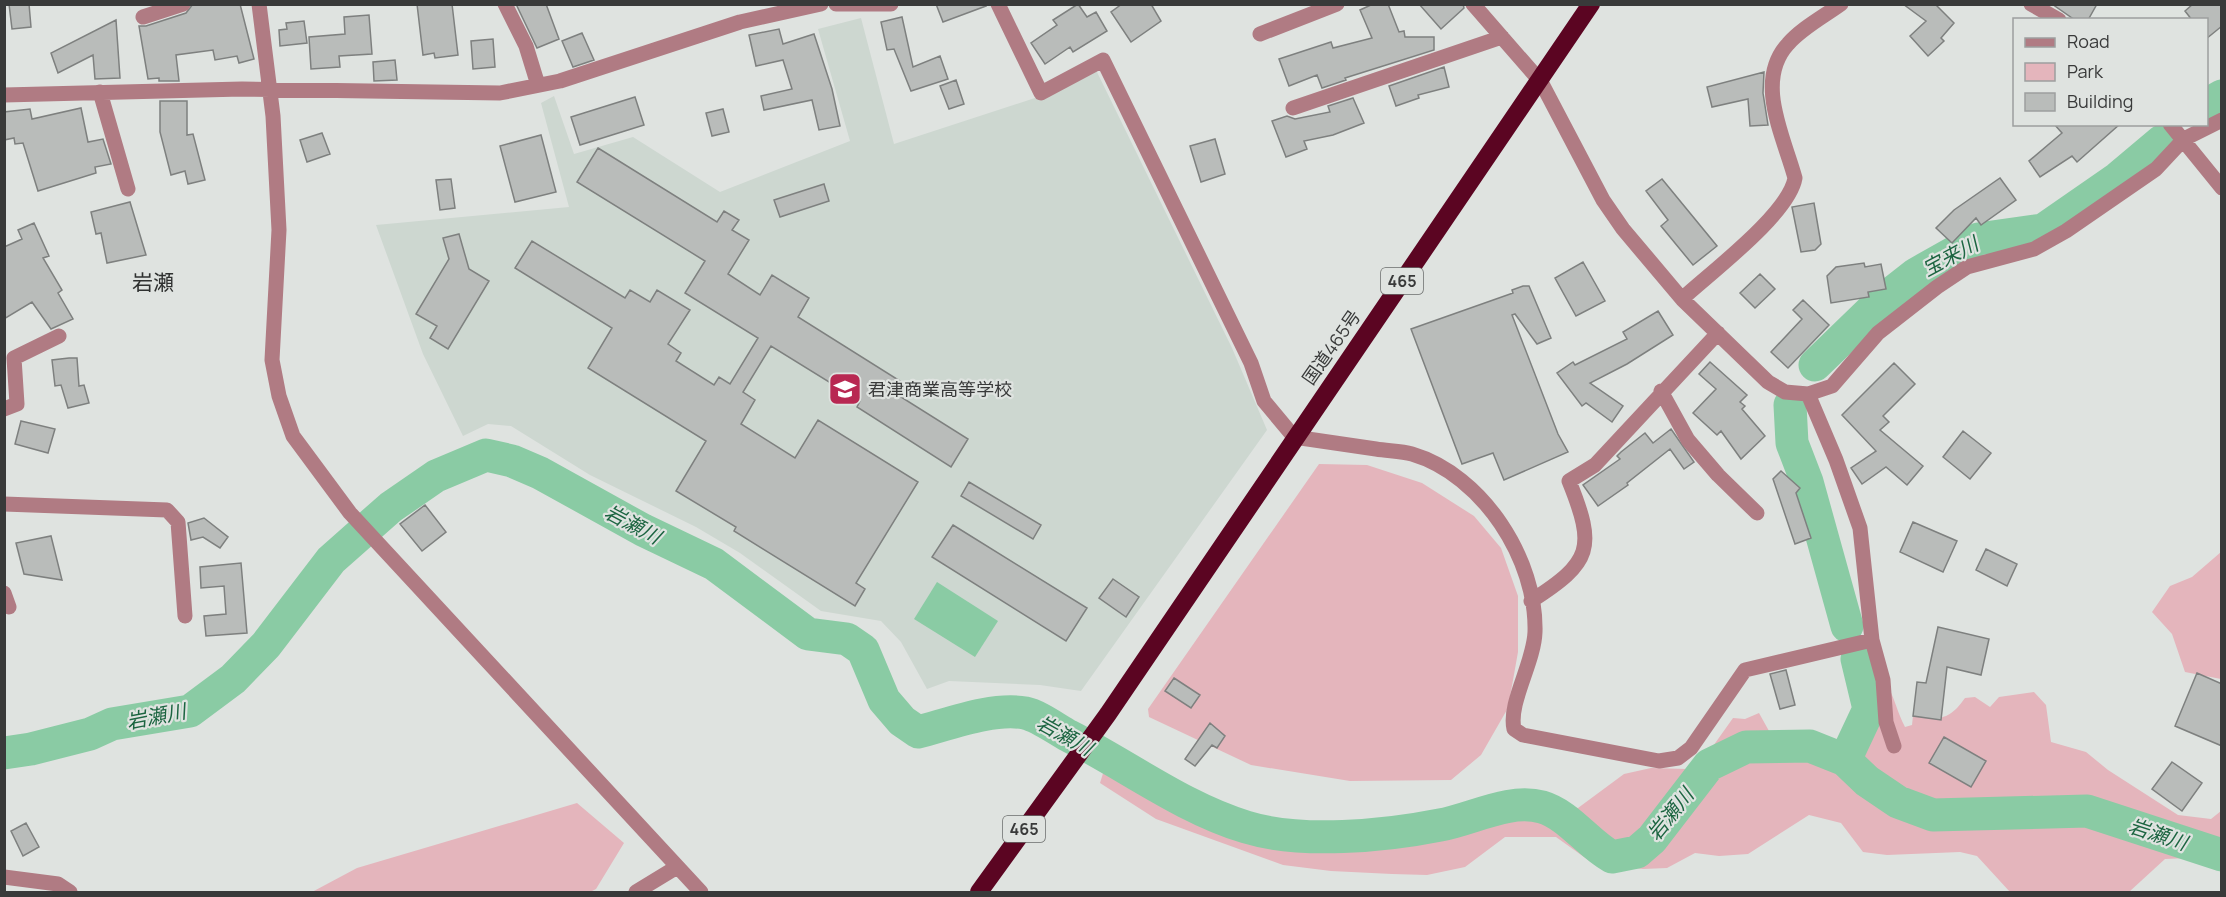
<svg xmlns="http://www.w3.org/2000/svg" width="2226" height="897" font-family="Manrope,'Noto Sans JP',sans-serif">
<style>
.built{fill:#cdd7d0}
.green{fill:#e4b5bc}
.water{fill:#8acba4}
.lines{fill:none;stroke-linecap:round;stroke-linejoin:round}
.river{stroke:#8acba4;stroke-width:33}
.building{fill:#b9bcba;stroke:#7e807f;stroke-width:1.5}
.minor{stroke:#b07b83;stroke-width:15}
.highway{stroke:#5b0522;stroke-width:18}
.labels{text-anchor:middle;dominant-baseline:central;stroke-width:4.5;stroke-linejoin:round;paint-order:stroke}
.shield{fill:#dfe3e0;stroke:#6b6d6c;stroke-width:1.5}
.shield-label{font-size:16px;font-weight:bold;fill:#393a3a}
.street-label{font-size:18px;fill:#393a3a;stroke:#dfe3e0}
.poi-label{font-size:18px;fill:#393a3a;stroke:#dfe3e0;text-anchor:start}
.water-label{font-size:20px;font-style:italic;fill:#1c6541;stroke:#dfe3e0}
.quarter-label{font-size:21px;fill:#2f3130;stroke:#dfe3e0}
</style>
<rect width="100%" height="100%" fill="#dfe3e0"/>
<path class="built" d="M861,18L894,144L1044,95L1095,68L1232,348L1267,430L1081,691L1040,685L949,681L927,689L901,642L881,621L821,611L740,553L696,527L590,475L511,426L488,424L463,436L423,354L376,225L569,207L541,103L554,96L574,154L633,137L720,192L850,141L818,29Z"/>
<path class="green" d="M1319,464L1367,465L1422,483L1474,516L1501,548L1518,596V652L1508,708L1481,755L1451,780L1350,781L1251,765L1149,717L1148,709Z
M2221,552V679L2185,672L2172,634L2152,612L2170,586L2192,577Z
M1858,665C1894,677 1890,697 1905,727L1912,725L1913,716C1939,719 1948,722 1965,698L1975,697L1990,707L1999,697L2034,692L2046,705L2051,742L2086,752L2108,770L2178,815L2211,819L2221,811V861L2210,857L2165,859L2129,892H2010L1977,856L1960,852L1887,855L1863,852L1841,823L1809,815L1748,854L1719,856L1695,853L1667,868L1643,869L1591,862L1556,837H1505L1465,867L1427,875L1392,874L1331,871L1283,865L1156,819L1100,783L1105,767L1121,766L1211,801L1246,819L1314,835L1357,834L1398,837L1460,826L1500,807L1546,802L1578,808L1624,774L1651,768L1687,769L1706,756L1733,718L1745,719L1759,713L1774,740L1803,743L1831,759L1854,763L1866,729C1858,707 1855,688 1858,665Z
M577,803L624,843L596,889L590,892H312L357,868Z"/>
<path class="water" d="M937,582L998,621L975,657L914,619Z"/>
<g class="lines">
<path class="river" d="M2206,105L2222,96
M1815,365L1879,303L1916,274L1978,239L2043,230L2118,178L2162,141
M1790,405L1792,443L1807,482L1847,626
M4,753L31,749L90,734L112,724L190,711L233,679L266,645L331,560L391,507L436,476L486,455L512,461L540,473L643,530L714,564L808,634L847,639L863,650L884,700L902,721L918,732C949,724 993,707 1025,713C1039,716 1056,729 1069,736C1128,766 1183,808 1246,827C1301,844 1385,836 1440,825C1473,819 1509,798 1542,807C1569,815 1588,844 1612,857L1637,852L1652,839L1709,765L1746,747L1810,746L1845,760L1867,781L1898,802L1933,815L2087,811L2222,855
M1845,760L1869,709L1857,659"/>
</g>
<path class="building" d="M9,4H29L31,27L12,29Z
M193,4H240L254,59L239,63L237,56L215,60L213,50L176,55L179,81H159V78L148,79L139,26H146L186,13Z
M417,4H452L458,55L435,58L434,53L423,55Z
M516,4H546L559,39L537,48Z
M936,4H985L986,6L943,22Z
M1078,4L1087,17L1096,12L1107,31L1073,52L1070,47L1045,64L1031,43L1057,25L1053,20Z
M1122,4H1151L1161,21L1131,42L1111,12Z
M1373,4H1388L1399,32L1404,31L1405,37H1434V50L1345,78L1346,80L1322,88L1317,75L1289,86L1279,59L1331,42L1333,48L1372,38L1360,10Z
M1419,4H1463L1464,8L1441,29Z
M1903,4H1935L1954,23L1941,38L1944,41L1928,56L1910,36L1926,21Z
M2052,4H2097L2088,20H2075Z
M2193,4H2222V26L2206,39V20H2192L2185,11Z
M369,15L372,54L339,56L340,67L311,69L309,37L345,34L344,17Z
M902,17L913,67L940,56L948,79L911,91L894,49L887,50L881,22Z
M116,20L120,78L95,79L93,55L58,73L51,53Z
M304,21L307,43L280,46L279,30L287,29L286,23Z
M779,29L783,44L814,34L832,89L840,126L819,130L812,100L764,110L761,96L792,89L783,60L756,66L749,35Z
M582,33L594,60L573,67L562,41Z
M493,39L495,67L473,69L471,41Z
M395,60L397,80L374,81L373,62Z
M1444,67L1449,87L1418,95L1419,98L1396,106L1389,86Z
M1764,72L1763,93L1768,125L1750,126L1748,99L1712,107L1707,87Z
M956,80L964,104L949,109L940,86Z
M635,97L644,125L580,145L571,117Z
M1353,98L1364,123L1333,135L1304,141L1307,149L1286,157L1272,121L1287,116L1295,119L1330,112L1328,106Z
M160,101H187V135L193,134L205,180L188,184L185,171L171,175L160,132Z
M81,108L88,142L103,139L111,164L95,167L96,173L38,191L23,143L15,144L14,138L4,140V112L30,109L32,119Z
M723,109L729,132L712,136L706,113Z
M2054,124H2120L2077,162L2072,156L2040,177L2029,161L2062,133Z
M322,133L330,154L307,162L300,140Z
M541,135L556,192L515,202L500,146Z
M1215,139L1225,174L1201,182L1190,146Z
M598,148L717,222L724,211L739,220L732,230L749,240L728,274L760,295L772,275L809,298L798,317L908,386L901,397L968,439L951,467L857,407L860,401L771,346L743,392L755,400L741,424L795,458L818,420L918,482L856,583L865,589L855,606L734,531L736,527L676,491L706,441L588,368L612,328L515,268L532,241L625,298L630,290L650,302L657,290L690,310L668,344L681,353L676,361L714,385L719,377L730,384L758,338L685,293L705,261L577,182Z
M2000,178L2016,200L1981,225L1976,218L1952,243L1936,228L1954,210Z
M451,179L455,208L440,210L436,180Z
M1662,179L1717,246L1693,265L1661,226L1668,220L1646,191Z
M824,184L829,201L780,217L774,200Z
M130,202L146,255L107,263L101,233L96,234L91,212Z
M1814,203L1821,244L1815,250L1801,252L1792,207Z
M34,223L49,256L43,258L62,290L58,293L73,319L51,329L32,302L4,319V247L22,239L18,230Z
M459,234L469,269L489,281L448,349L430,338L437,326L416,314L449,259L443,238Z
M1583,262L1605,301L1576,316L1555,278Z
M1864,263L1865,267L1881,264L1886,289L1868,292L1869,297L1831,303L1827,276L1836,267Z
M1760,274L1775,289L1755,308L1740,293Z
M1523,286H1529L1551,338L1537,344L1515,314L1512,315L1558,434L1568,452L1504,480L1493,453L1462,464L1411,329L1513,293L1512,290Z
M1803,300L1829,325L1788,368L1771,352L1802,319L1793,310Z
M1658,311L1673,335L1627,364L1590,383L1623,406L1612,422L1586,403L1582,406L1557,373L1573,362L1575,365L1627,339L1623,332Z
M69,358H77L79,386L84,385L89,403L68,408L61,385L55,386L52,360Z
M1710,362L1747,395L1740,402L1745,406L1742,409L1765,436L1741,459L1721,431L1717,435L1693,413L1716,389L1699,374Z
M1894,363L1915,384L1883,416L1889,422L1880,430L1923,466L1907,485L1886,467L1862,484L1851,468L1876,451L1842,415Z
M21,421L55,429L48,453L15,444Z
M1671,429L1694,462L1684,469L1670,449L1627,483L1628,485L1598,506L1583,485L1620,459L1617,456L1621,452L1645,433L1653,443Z
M1963,431L1991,453L1970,479L1943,457Z
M1781,471L1800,488L1796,493L1811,538L1795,544L1773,479Z
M969,482L1041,525L1033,539L961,496Z
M425,505L446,532L422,551L400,524Z
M204,518L228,537L220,548L203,537L191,540L188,523Z
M1913,522L1957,541L1943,572L1900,552Z
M953,525L1087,608L1066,641L932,557Z
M51,536L62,580L24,574L16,543Z
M1986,549L2017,564L2007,586L1976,570Z
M241,563L247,633L206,636L204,616L226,614L224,586L201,588L200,567Z
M1113,579L1139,597L1126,617L1099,598Z
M1938,627L1989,639L1981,675L1947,667L1941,720L1913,716L1917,682L1926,683Z
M1786,670L1795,705L1780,709L1770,674Z
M2197,673L2222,684V746L2175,726Z
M1174,678L1200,695L1191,708L1165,691Z
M1210,723L1225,736L1217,748L1212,745L1195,766L1185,759Z
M1944,737L1986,761L1971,787L1929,763Z
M2172,762L2202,783L2182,811L2152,789Z
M26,823L39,847L23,856L11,831Z"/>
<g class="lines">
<path class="minor" d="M259,4L273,116L279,230L272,360L279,396L293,436L350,513L701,892
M505,4L526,46L538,85
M836,4H891
M998,4L1041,93L1103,60L1251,363L1264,401L1294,437C1321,441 1349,445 1376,449C1388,451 1401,451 1412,454C1483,475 1537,560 1535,632C1534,663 1508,703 1514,729L1523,735L1659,761L1678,758L1691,748L1745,670L1872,640
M1473,4L1541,82L1603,200L1623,229L1682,299L1768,382L1785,392L1808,394L1832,386L1878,333L1937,287L1967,267L2034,249L2066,231L2156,169L2184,139L2222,120
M2031,4L2059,20
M143,17L183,4
M1260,34L1337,4
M100,92L128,189
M4,95L242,89L500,93L560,81L740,22L821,4
M1293,108L1502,37
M2170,124L2222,188
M1682,299C1710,273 1789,214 1795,178C1784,137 1754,81 1788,44C1802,28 1823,17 1841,4
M1661,391L1688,440L1718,475L1757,513
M1808,394L1836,460L1860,528L1872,640L1883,680L1886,722L1894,746
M4,409L17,404L14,358L59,336
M4,504L167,510L178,522L185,616
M4,593L9,607
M1531,601C1592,562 1596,548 1569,481L1595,465L1718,333
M4,877L58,884L70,892
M636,892L677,867"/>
<path class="highway" d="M979,892L1108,714L1591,4"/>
</g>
<defs>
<g id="university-square" transform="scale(1.725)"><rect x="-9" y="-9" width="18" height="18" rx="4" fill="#b82852" stroke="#dfe3e0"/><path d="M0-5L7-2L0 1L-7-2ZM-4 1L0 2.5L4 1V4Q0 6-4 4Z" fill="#fff"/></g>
</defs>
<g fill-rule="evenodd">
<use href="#university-square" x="845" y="389"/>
</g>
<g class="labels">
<g class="shield">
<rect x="1381" y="268" width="42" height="26" rx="4.5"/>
<rect x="1003" y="816" width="42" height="26" rx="4.5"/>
</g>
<g class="shield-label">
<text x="1402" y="281">465</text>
<text x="1024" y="829">465</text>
</g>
<g class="street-label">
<text transform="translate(1331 347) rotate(-55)">国道465号</text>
</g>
<g class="poi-label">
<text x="868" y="389">君津商業高等学校</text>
</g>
<g class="water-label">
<text transform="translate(1950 256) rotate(-28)">宝来川</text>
<text transform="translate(633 524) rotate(28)">岩瀬川</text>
<text transform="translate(156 716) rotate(-11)">岩瀬川</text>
<text transform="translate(1065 735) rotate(29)">岩瀬川</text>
<text transform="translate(1670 814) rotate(-51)">岩瀬川</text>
<text transform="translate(2158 834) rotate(18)">岩瀬川</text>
</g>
<g class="quarter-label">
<text x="153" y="282">岩瀬</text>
</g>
</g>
<rect width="2226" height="897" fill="none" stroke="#393a3a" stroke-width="12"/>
<rect x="2013" y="18" width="195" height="108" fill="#dfe3e0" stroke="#9d9f9e" stroke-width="1.5"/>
<rect x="2025" y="38" width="30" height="9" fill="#b07b83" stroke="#9d9f9e" stroke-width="1.5"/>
<text x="2067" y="48" font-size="18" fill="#393a3a">Road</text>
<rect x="2025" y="63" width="30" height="18" fill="#e4b5bc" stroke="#9d9f9e" stroke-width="1.5"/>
<text x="2067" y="78" font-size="18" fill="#393a3a">Park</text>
<rect x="2025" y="93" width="30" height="18" fill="#b9bcba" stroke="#9d9f9e" stroke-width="1.5"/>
<text x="2067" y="108" font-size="18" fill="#393a3a">Building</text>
</svg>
